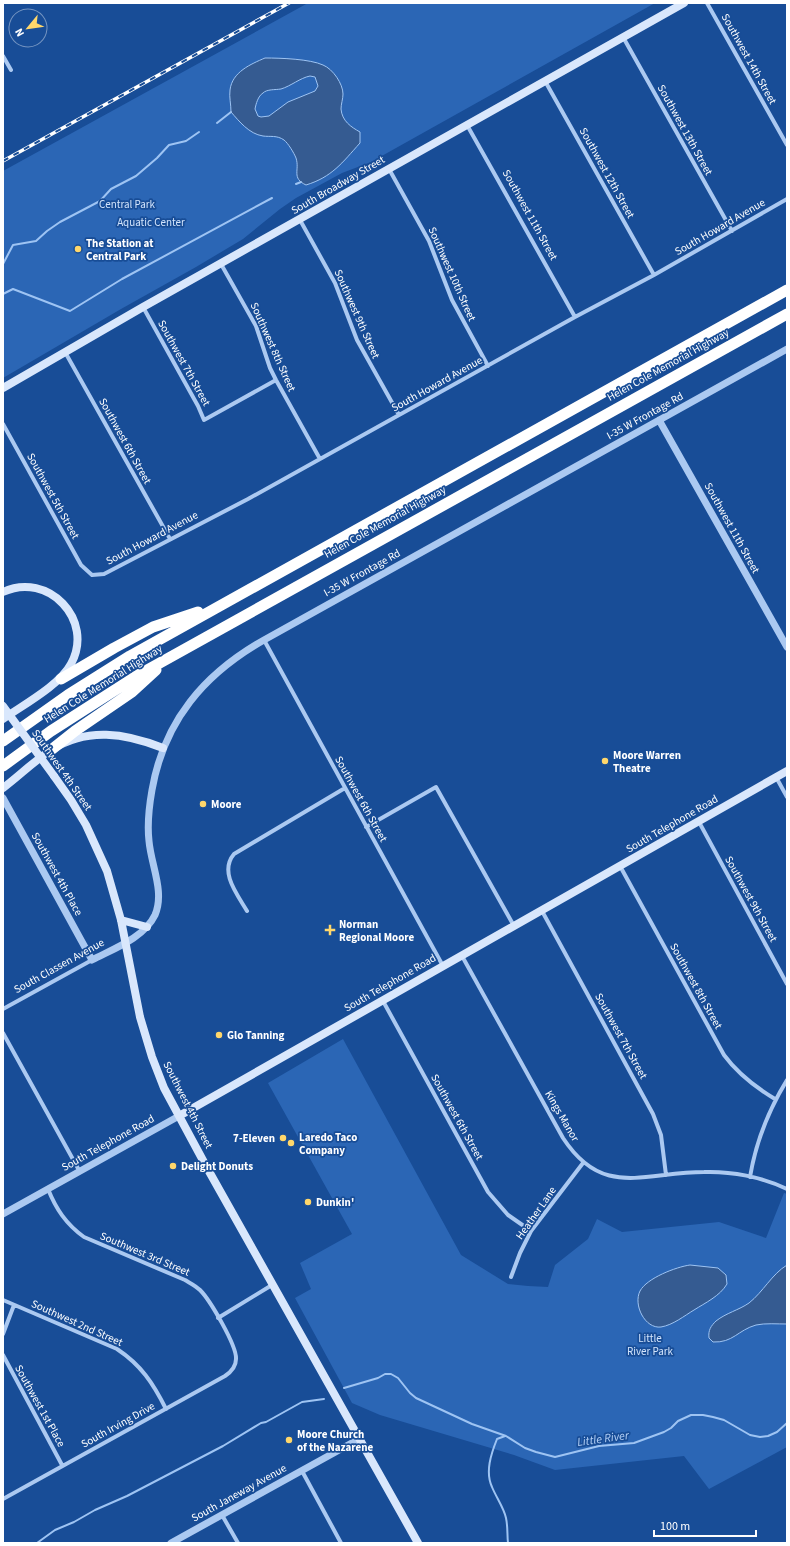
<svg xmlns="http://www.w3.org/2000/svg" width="790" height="1546" font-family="'Source Sans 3',sans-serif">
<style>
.green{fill:#2b66b5}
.water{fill:#355b91;stroke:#9ec4f3;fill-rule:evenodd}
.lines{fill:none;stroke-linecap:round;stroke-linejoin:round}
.stream{stroke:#9ec4f3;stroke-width:2}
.minor{stroke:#abc9f1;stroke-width:4}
.tertiary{stroke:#abc9f1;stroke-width:7}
.secondary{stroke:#d9e7fc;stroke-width:8}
.motorway{stroke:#fff;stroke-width:11}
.rail-casing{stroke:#fff;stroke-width:3.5}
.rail{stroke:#184d97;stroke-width:2;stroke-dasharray:6;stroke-linecap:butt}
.secondary-bridge{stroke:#d9e7fc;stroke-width:8}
.poi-dot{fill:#ffd76b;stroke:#184d97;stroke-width:1.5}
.labels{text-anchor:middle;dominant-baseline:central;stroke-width:3.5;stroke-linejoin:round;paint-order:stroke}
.street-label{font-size:11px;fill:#fff;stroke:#184d97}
.park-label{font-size:11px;fill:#d2e4fc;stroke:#184d97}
.poi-label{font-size:11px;font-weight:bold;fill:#fff;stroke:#184d97;text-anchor:start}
.water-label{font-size:12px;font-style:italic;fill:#b7d3f8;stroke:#184d97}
</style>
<rect width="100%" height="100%" fill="#184d97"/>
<path class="green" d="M308,3H655L371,162L342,173L296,198L280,209L243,239L196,267L121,309L3,378V171Z
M343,1039L461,1255L508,1284L528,1286L548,1287L555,1265L588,1239L597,1219L622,1232L719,1222L766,1238L784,1193L787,1194V1447L709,1489L684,1456L555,1470L514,1455L380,1415L352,1403L295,1298L311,1289L300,1263L352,1234L268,1083Z"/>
<path class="water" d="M265,58C281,58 310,59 323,65C333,69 343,84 343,94C343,99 341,104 341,109C342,121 351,127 360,132V143C342,163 332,177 306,185C291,178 300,170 296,158C294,153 288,143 284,140C277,135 270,137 263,136C249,134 239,121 231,112C231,104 229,97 230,90C232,72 251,64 265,58ZM310,76L315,77L318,86L315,91L288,102L269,116L261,117L258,116L255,109C256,104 258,96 263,93C267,89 275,90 281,89C291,86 300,78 310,76Z
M690,1265L718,1268L726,1275L727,1284C720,1296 705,1303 694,1310C684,1316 673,1325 661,1327C645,1329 633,1305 640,1291C647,1278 676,1267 690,1265Z
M787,1265V1324C777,1324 765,1323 756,1325C738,1330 733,1343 713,1342L709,1338C708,1330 711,1326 716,1321C726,1313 739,1310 749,1303C763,1292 772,1274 787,1265Z"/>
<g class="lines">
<path class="stream" d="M217,123L231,112
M296,184L301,182
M3,264L13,245L36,241L47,231L60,222L100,201L111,189L136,176L157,158L169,145L186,141L199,132
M3,294L13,289L70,311L122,279L272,198
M344,1388L378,1378L385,1374H391L398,1378L410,1393L416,1398L472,1424L506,1436L525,1448L536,1452L555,1457L599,1446L634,1443L664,1432L671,1428L678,1421L691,1415H703L713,1417L724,1420L750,1435L760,1437L768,1436L777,1432L787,1423
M505,1436L497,1439C491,1454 485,1472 492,1487C496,1497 504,1508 506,1518C508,1527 507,1535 508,1543
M37,1543L55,1530L74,1522L95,1510L127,1496L223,1446L261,1423L266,1422L302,1402L324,1399"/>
<path class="minor" d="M707,3L787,145
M623,37L732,231
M3,56L11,70
M545,81L654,275
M467,125L575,317
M389,169L429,241L452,300L488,366
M300,220L335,283L357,340L399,415
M221,264L256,326L270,368L276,380L320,459
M143,307L198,406L204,420L276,380
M65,352L170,539
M3,424L81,565L92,575L104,574L248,499L320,459L575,317L654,275L787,199
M264,640L443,966
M776,777L787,797
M699,822L787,984
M366,827L436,787L514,926
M620,866L724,1055C738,1074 755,1087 775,1099
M247,911C237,894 219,872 234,854L345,788
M542,911L653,1114L661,1135L666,1175
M462,956L563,1138C603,1199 644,1172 704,1172C731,1171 762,1177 787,1189
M383,1001L488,1192L508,1215L531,1231
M3,1009L92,960
M3,1033L80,1172
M750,1177C756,1141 768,1111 787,1080
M511,1277L520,1253L531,1231L583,1163
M3,1300L117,1349C141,1365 153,1383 166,1409
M218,1318L272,1285
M3,1334L14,1305
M3,1355L62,1465
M302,1471L341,1543
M3,1499L225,1376C231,1372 236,1367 236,1359C237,1346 210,1300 200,1290C196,1286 190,1283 185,1280L84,1237C66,1224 56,1209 48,1189
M222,1515L238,1543"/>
<path class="tertiary" d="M659,420L787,647
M3,798L92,960C113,949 144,938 155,915C165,892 151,865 149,841C147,824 149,807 152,790C164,721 204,674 264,640L787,349
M3,1214L179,1116
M171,1543L359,1439"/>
<path class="secondary" d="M3,388L143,307L684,3
M3,592C48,571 95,620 71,664C60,685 23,705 3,719
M54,776L71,800L86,825L107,871L121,920L140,1017L152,1057L164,1088L206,1166L418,1543
M3,788C19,776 34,761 51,750C87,727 125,733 163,748
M121,920L147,927
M179,1116L787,771"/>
<path class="motorway" d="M61,679L114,648L153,627L198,612
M3,741L68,695L130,656L787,290
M51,750L75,731L132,692L156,670
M3,766L51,731L140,674L787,314"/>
<g class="rail-casing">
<path id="rail" d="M3,161L289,3"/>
</g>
<use href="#rail" class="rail"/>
<path class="secondary-bridge" d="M3,706L54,776"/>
</g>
<g class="poi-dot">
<circle cx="78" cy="249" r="4"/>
<circle cx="605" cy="761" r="4"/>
<circle cx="203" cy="804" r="4"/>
<path d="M328 924h4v4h4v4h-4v4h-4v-4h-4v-4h4z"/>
<circle cx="219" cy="1035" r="4"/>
<circle cx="283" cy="1138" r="4"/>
<circle cx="291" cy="1143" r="4"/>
<circle cx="173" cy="1166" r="4"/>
<circle cx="308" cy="1202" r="4"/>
<circle cx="289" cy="1440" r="4"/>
</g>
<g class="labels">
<g class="street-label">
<text transform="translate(749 59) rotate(61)">Southwest 14th Street</text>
<text transform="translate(685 130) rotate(61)">Southwest 13th Street</text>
<text transform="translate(607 173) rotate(61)">Southwest 12th Street</text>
<text transform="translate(338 185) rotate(-30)">South Broadway Street</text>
<text transform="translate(530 215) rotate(61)">Southwest 11th Street</text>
<text transform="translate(720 227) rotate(-30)">South Howard Avenue</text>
<text transform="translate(452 274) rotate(66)">Southwest 10th Street</text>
<text transform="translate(357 314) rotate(66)">Southwest 9th Street</text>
<text transform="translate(273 347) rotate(66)">Southwest 8th Street</text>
<text transform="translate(184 363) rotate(61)">Southwest 7th Street</text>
<text transform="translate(668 365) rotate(-29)">Helen Cole Memorial Highway</text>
<text transform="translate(437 384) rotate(-29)">South Howard Avenue</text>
<text transform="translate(645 416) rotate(-29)">I-35 W Frontage Rd</text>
<text transform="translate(125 441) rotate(61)">Southwest 6th Street</text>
<text transform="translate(53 496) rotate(61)">Southwest 5th Street</text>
<text transform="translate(385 522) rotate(-29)">Helen Cole Memorial Highway</text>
<text transform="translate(732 528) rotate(61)">Southwest 11th Street</text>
<text transform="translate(152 538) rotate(-28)">South Howard Avenue</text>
<text transform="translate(362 573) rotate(-29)">I-35 W Frontage Rd</text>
<text transform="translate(103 684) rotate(-32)">Helen Cole Memorial Highway</text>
<text transform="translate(62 770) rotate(55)">Southwest 4th Street</text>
<text transform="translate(361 799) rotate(61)">Southwest 6th Street</text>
<text transform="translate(672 824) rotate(-30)">South Telephone Road</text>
<text transform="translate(57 874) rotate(61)">Southwest 4th Place</text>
<text transform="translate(751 899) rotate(61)">Southwest 9th Street</text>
<text transform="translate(59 966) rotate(-29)">South Classen Avenue</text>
<text transform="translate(390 983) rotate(-30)">South Telephone Road</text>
<text transform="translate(696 986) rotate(61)">Southwest 8th Street</text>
<text transform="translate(621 1036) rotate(61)">Southwest 7th Street</text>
<text transform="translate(188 1105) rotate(63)">Southwest 4th Street</text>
<text transform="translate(562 1116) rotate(60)">Kings Manor</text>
<text transform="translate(457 1117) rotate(61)">Southwest 6th Street</text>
<text transform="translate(108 1143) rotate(-29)">South Telephone Road</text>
<text transform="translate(536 1213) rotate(-55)">Heather Lane</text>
<text transform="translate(145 1254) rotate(23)">Southwest 3rd Street</text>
<text transform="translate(77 1323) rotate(24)">Southwest 2nd Street</text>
<text transform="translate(40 1406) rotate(61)">Southwest 1st Place</text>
<text transform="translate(118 1425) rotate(-29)">South Irving Drive</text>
<text transform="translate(239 1493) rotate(-29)">South Janeway Avenue</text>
</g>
<g class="park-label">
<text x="127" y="204">Central Park</text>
<text x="151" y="222">Aquatic Center</text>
<text x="650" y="1338">Little<tspan x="650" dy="13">River Park</tspan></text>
</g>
<g class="poi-label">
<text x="86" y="243">The Station at<tspan x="86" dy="13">Central Park</tspan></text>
<text x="613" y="755">Moore Warren<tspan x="613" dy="13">Theatre</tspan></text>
<text x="211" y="804">Moore</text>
<text x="339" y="924">Norman<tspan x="339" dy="13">Regional Moore</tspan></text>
<text x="227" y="1035">Glo Tanning</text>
<text x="299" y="1137">Laredo Taco<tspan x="299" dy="13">Company</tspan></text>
<text x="275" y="1138" text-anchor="end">7-Eleven</text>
<text x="181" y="1166">Delight Donuts</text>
<text x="316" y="1202">Dunkin'</text>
<text x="297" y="1434">Moore Church<tspan x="297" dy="13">of the Nazarene</tspan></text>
</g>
<g class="water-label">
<text transform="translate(603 1439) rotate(-8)">Little River</text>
</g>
</g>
<rect width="790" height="1546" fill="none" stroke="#ffffff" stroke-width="8"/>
<g transform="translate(28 28) rotate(241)"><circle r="19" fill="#184d97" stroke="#7494c1"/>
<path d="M0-3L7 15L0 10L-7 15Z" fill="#ffd76b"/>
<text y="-6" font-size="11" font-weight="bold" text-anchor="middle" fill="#ffffff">N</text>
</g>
<path d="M654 1530v6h102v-6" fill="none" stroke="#ffffff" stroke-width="2"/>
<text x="660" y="1530" font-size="12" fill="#ffffff" stroke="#184d97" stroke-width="3" paint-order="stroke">100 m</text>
</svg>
